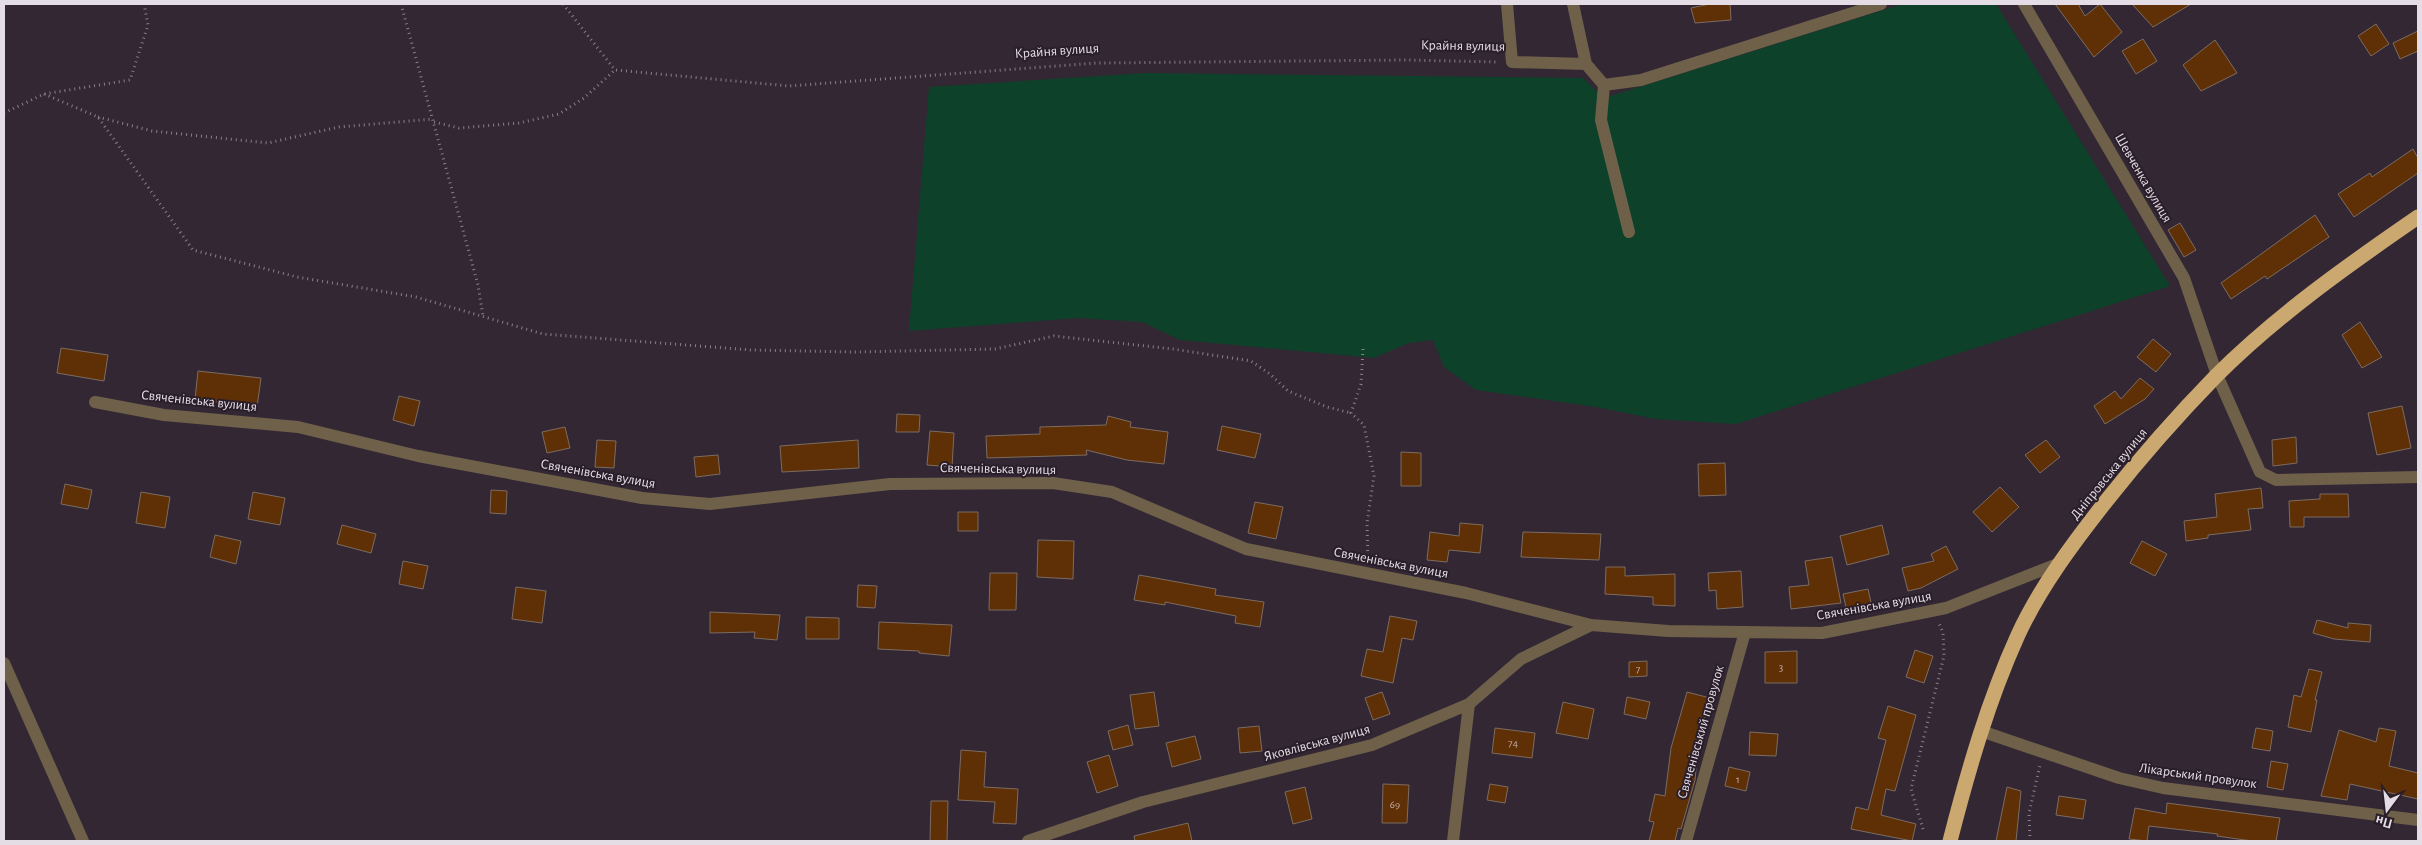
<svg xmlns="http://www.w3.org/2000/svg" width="2422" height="845" font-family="'Alegreya Sans',sans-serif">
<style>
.green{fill:#0e4129}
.building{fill:#5f2f05;stroke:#7c6c61}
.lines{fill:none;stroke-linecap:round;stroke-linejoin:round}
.path{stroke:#8a7f8a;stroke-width:3;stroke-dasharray:1 4;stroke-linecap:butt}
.street{stroke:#6f604a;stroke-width:12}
.highway{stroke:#cba86f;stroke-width:15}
.labels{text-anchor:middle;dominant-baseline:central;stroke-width:4;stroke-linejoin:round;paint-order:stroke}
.number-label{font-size:11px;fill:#c4b2ad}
.street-label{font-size:14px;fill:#e5dde5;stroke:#291e29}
</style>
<rect width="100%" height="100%" fill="#332734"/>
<path class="green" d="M1903,4H1996L2170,286L1736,424L1655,419L1596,407L1476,390L1444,367L1433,340L1409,343L1374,358L1180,340L1142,322L1077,318L909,331L929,87L1145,73L1583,78L1604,98Z"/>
<path class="building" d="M1710,4H1730L1731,20L1695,23L1691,8Z
M2055,4H2078L2085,16L2100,4L2122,32L2094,57Z
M2132,4H2191L2153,27Z
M2376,24L2389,44L2371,56L2358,36Z
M2418,31V51L2400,59L2393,43Z
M2143,39L2157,61L2136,74L2122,51Z
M2215,40L2237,73L2201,91L2183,65Z
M2413,149L2418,158V173L2354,217L2338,194L2370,173L2372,177Z
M2315,215L2329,237L2267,279L2265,276L2231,299L2221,283Z
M2180,223L2196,250L2184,257L2168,230Z
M2360,322L2382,357L2362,368L2342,335Z
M2153,339L2171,354L2156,372L2137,357Z
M61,348L108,355L104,381L57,373Z
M198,371L261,378L257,407L195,399Z
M2140,378L2154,389L2145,399L2105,424L2094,406L2115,391L2121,399Z
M399,396L420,401L414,426L393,420Z
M2402,406L2411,448L2377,455L2368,413Z
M897,414L920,415L919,432H896Z
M1108,416L1131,422L1130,427L1168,432L1164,464L1127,460L1086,450L1087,455L987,458L986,436L1040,434V427L1106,425Z
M1222,426L1261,434L1255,458L1217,450Z
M565,427L570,448L547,453L542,432Z
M930,431L954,433L952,467L927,465Z
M2296,437L2297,463L2273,466L2272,440Z
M597,440L616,441L614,468L595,467Z
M858,440L859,468L782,472L780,446Z
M2046,440L2060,457L2040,473L2025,455Z
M1401,452L1421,453V486H1401Z
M718,455L720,474L696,477L694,457Z
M1725,463L1726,495L1699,496L1698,464Z
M65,484L92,490L88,509L61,504Z
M2000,487L2019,507L1992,532L1973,512Z
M2261,488L2263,508L2248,509L2251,530L2208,535V538L2186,541L2184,521L2217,517L2215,494Z
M491,490L507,491L506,514L490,513Z
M141,492L170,497L165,528L136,523Z
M253,492L285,498L280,525L248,519Z
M2320,494H2348L2349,517H2304V527H2290L2289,501L2320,499Z
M1255,502L1283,507L1276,539L1248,533Z
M958,512H978V531H958Z
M1460,523L1483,525L1480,553L1449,550L1447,562L1427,560L1430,532L1459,536Z
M342,525L376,534L371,553L337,544Z
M1882,525L1889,554L1847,565L1840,536Z
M1523,532L1601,534L1599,560L1521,557Z
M215,535L241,541L236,564L210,557Z
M1038,540L1074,541L1073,579L1037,577Z
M2142,541L2167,554L2155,576L2130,563Z
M1946,546L1958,569L1921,588L1908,591L1902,568L1934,561L1931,554Z
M1832,557L1841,603L1791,609L1789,587L1809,585L1805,561Z
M403,561L428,566L423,589L399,584Z
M1606,567H1625V576L1675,574V606L1653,605V597L1605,594Z
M1741,571L1743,607L1717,609L1716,590L1709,591L1708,573Z
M990,573H1017L1016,610H989Z
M1139,575L1216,589L1215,595L1264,602L1260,627L1235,623L1236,616L1165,602V605L1134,600Z
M858,585L877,586L875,608L857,607Z
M516,587L546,591L542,623L512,619Z
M1868,589L1872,607L1847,612L1843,594Z
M710,612L780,615L777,640L754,638L755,632L710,633Z
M1390,616L1417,621L1413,640L1402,638L1393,683L1361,676L1367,649L1383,652Z
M806,617L839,618V639H806Z
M2317,620L2348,628V623L2371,625L2370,642L2334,639L2313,633Z
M879,622L952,625L949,656L919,653V651L878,649Z
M1915,650L1933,656L1924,683L1906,677Z
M1797,651V683H1765V652Z
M1647,661V676L1629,677V662Z
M2309,669L2322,672L2315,700H2317L2311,732L2288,727L2294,695L2301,697Z
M1154,692L1159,726L1135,729L1130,695Z
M1382,692L1390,714L1373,720L1365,698Z
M1687,692L1710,698L1696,749H1698L1695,780L1681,829L1678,828L1675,841H1649L1654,822L1649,821L1655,794L1665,796L1671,748Z
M1627,697L1650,702L1646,719L1624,714Z
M1563,702L1594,709L1588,739L1556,733Z
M1888,706L1916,715L1895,791L1886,789L1881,815L1916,824L1912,841L1851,829L1856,807L1868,810L1886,740L1878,738Z
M1128,725L1133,745L1113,750L1108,731Z
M1259,726L1262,751L1240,753L1238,728Z
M1495,728L1535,733L1532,758L1492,753Z
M2256,728L2273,731L2270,751L2252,748Z
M2379,728L2396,731L2389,766L2418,773V799L2350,784L2347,800L2321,796L2339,730L2376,742Z
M1750,732L1778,734L1776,756L1749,755Z
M1195,736L1201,759L1172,767L1166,743Z
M961,750L986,752L984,787L1018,789L1016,824L993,823L995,802L958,800Z
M1109,755L1118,786L1097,793L1087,762Z
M2271,761L2288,764L2283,790L2267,787Z
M1729,767L1750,772L1746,791L1725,786Z
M1383,784L1409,785L1407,823H1382Z
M1490,784L1508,787L1505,803L1487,800Z
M1305,787L1312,819L1293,824L1285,792Z
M2007,787L2021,791L2016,841H1996Z
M2059,796L2086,800L2083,819L2056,815Z
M931,801H948L947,841H930Z
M2167,803L2280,818L2276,841H2252L2217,836L2218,834L2149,826L2147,841L2129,839L2135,808L2166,814Z
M1188,823L1192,841H1135L1134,836Z"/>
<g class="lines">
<path class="path" d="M401,4L478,285L483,316
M563,4L615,70L789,86L1097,63L1405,60L1499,62
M44,94L98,117L193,250L297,277L416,297L543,334L751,350L855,352L995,349L1054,336L1173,349L1251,361L1270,374L1288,391L1327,407L1351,413
M4,113L44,94L130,80L148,25L144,4
M98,117L152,131L268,143L339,127L433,119
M434,122L459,128L519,123L559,114L584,98L615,70
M1363,349L1361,384L1351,413L1364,425L1374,476L1367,523L1368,560
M1923,829L1911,789L1944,656L1943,633L1939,623
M2030,841L2029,813L2040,765"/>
<path class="street" d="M1507,4L1512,62L1586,64
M1573,4L1586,64L1604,85L1641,80L1881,4
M2024,4L2184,278L2217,375L2260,472L2276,480L2418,477
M1604,85L1601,120L1629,232
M95,402L164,415L298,427L418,456L642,498L710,504L890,484L1053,483L1112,492L1246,549L1466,593L1591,625L1668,631L1822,633L1946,608L2060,563
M4,663L83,841
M1981,731L2119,778L2163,788L2418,820
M1028,841L1143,802L1372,745L1469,704L1521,659L1591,625
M1453,841L1469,704
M1686,841L1745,632"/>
<path class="highway" d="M1950,841C1968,771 1988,701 2018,635C2040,587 2074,542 2107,500C2141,457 2177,416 2216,376C2276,316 2348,265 2418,217"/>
</g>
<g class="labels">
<g class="number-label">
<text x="1781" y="667">3</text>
<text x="1638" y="669">7</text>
<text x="1513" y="743">74</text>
<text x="1738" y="779">1</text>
<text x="1395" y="804">69</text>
</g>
<g class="street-label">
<text transform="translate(1463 46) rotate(1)">Крайня вулиця</text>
<text transform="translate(1057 51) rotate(-4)">Крайня вулиця</text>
<text transform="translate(2143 178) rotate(60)">Шевченка вулиця</text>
<text transform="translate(199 401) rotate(6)">Свяченівська вулиця</text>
<text transform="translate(998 469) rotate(1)">Свяченівська вулиця</text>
<text transform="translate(598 474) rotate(10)">Свяченівська вулиця</text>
<text transform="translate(2109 474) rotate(-51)">Дніпровська вулиця</text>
<text transform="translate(1391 563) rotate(11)">Свяченівська вулиця</text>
<text transform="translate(1874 606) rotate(-10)">Свяченівська вулиця</text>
<text transform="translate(1701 732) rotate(-74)">Свяченівський провулок</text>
<text transform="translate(1317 743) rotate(-15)">Яковлівська вулиця</text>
<text transform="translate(2198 776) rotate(8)">Лікарський провулок</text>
</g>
</g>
<rect width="2422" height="845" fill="none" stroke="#e5dde5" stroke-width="10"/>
<g transform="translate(2387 810) rotate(195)" stroke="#291e29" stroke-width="4" paint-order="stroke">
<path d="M0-4L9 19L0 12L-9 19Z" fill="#e5dde5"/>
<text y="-8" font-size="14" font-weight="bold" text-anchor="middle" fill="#e5dde5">Пн</text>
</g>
</svg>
